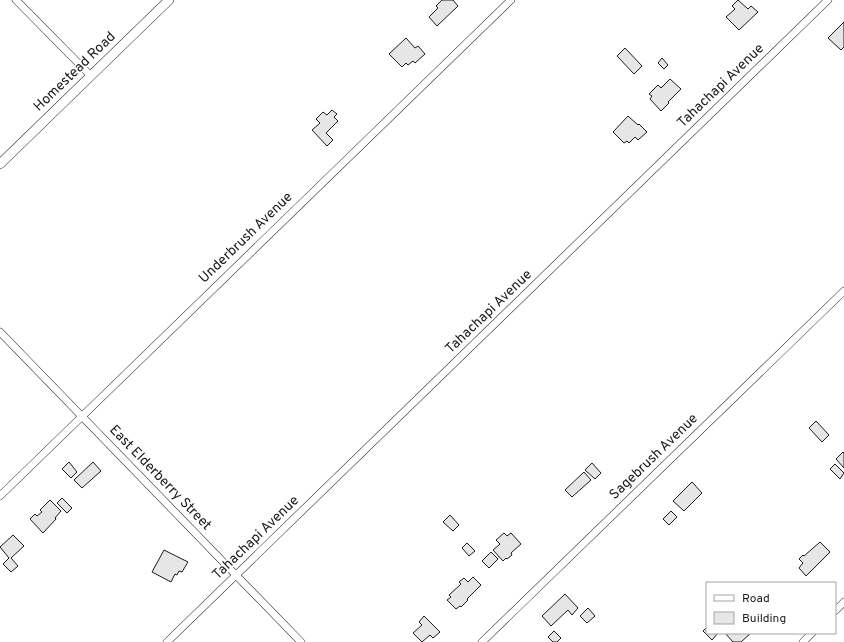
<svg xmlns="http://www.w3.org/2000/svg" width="844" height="642" font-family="Overpass,sans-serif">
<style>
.building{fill:#e6e6e6;stroke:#1a1a1a}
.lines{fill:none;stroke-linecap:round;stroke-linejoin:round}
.minor-casing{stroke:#1a1a1a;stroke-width:8}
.secondary-casing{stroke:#1a1a1a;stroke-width:10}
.minor{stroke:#fff;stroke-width:7}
.secondary{stroke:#fff;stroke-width:9}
.labels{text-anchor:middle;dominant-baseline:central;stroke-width:3;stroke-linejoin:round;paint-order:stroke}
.street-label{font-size:14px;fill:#1a1a1a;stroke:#fff}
</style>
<rect width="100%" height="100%" fill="#fff"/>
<path class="building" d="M442,0H453L458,6L437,26L429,17L438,8L436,6Z
M738,0L748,9L751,6L758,12L739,30L726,17L735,9L732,6Z
M844,22V47L841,50L828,38Z
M406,38L415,48L418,46L425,54L415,63L413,61L408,65L406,63L402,67L389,54Z
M625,48L642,66L634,74L617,56Z
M662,58L668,65L664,69L658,63Z
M670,79L681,89L668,102L669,103L661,111L650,99L652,96L649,94L658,85L661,88Z
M332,110L337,114L334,117L338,121L326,133L333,140L327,146L312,130L320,123L316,119L323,112L327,115Z
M628,116L638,125L639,124L647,132L638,140L635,137L629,143L627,141L624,143L613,132Z
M816,421L829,435L822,442L809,428Z
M843,452L844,453V468L836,459Z
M69,462L77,472L71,478L62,469Z
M93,462L101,471L82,488L74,480Z
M592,463L601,473L595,479L585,470Z
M835,464L844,473L840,479L830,469Z
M584,472L591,480L572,497L565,490Z
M692,482L702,493L684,511L673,501Z
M62,498L72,508L67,513L57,503Z
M50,500L61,511L55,518L56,519L43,533L30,519L35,514L37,516L42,512L40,510Z
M671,511L677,517L669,525L663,519Z
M450,515L459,525L453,531L443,522Z
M504,533L507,536L511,533L521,544L511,553L512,555L507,559L506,558L503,561L493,550L500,544L496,540Z
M13,535L24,546L11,558L18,566L11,572L3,564L9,558L0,547Z
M820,542L830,552L806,576L799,568L803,563L799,559L803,555L804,556Z
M467,543L475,551L469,556L462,548Z
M164,550L188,562L182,572L179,571L177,575L175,574L171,582L152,572Z
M491,552L498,559L489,568L482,561Z
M473,577L481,585L467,599L468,600L461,607L460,606L456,609L447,600L451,597L449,595L461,584L459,582L464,578L468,582Z
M565,594L578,608L572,615L568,610L551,626L542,616Z
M588,608L595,616L587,623L580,616Z
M424,616L440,632L433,638L430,635L422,642L413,633L422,625L419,622Z
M707,627V633H718L712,640L703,631Z
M554,631L561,638L557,642H553L548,637Z
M725,633H751L741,642H733Z"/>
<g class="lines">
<g class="minor-casing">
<path id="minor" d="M16,0L91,76
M0,332L301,642
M0,496L511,0
M835,611L844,602
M167,642L828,0
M482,642L844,291
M803,642L812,633"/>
</g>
<g class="secondary-casing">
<path id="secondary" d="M0,164L169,0"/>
</g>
<use href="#minor" class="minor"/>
<use href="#secondary" class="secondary"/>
</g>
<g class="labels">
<g class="street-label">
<text transform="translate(75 72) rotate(-44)">Homestead Road</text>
<text transform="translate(721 86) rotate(-44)">Tahachapi Avenue</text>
<text transform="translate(246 238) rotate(-44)">Underbrush Avenue</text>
<text transform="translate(489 312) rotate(-44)">Tahachapi Avenue</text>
<text transform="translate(654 457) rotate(-44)">Sagebrush Avenue</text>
<text transform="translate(160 478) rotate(46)">East Elderberry Street</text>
<text transform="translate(256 538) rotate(-44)">Tahachapi Avenue</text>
</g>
</g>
<rect x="706" y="582" width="130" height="52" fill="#ffffff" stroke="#a3a3a3"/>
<rect x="714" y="595" width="20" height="6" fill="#ffffff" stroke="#a3a3a3"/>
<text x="742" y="602" font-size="12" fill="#1a1a1a">Road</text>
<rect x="714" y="612" width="20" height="12" fill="#e6e6e6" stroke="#a3a3a3"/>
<text x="742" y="622" font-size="12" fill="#1a1a1a">Building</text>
</svg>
